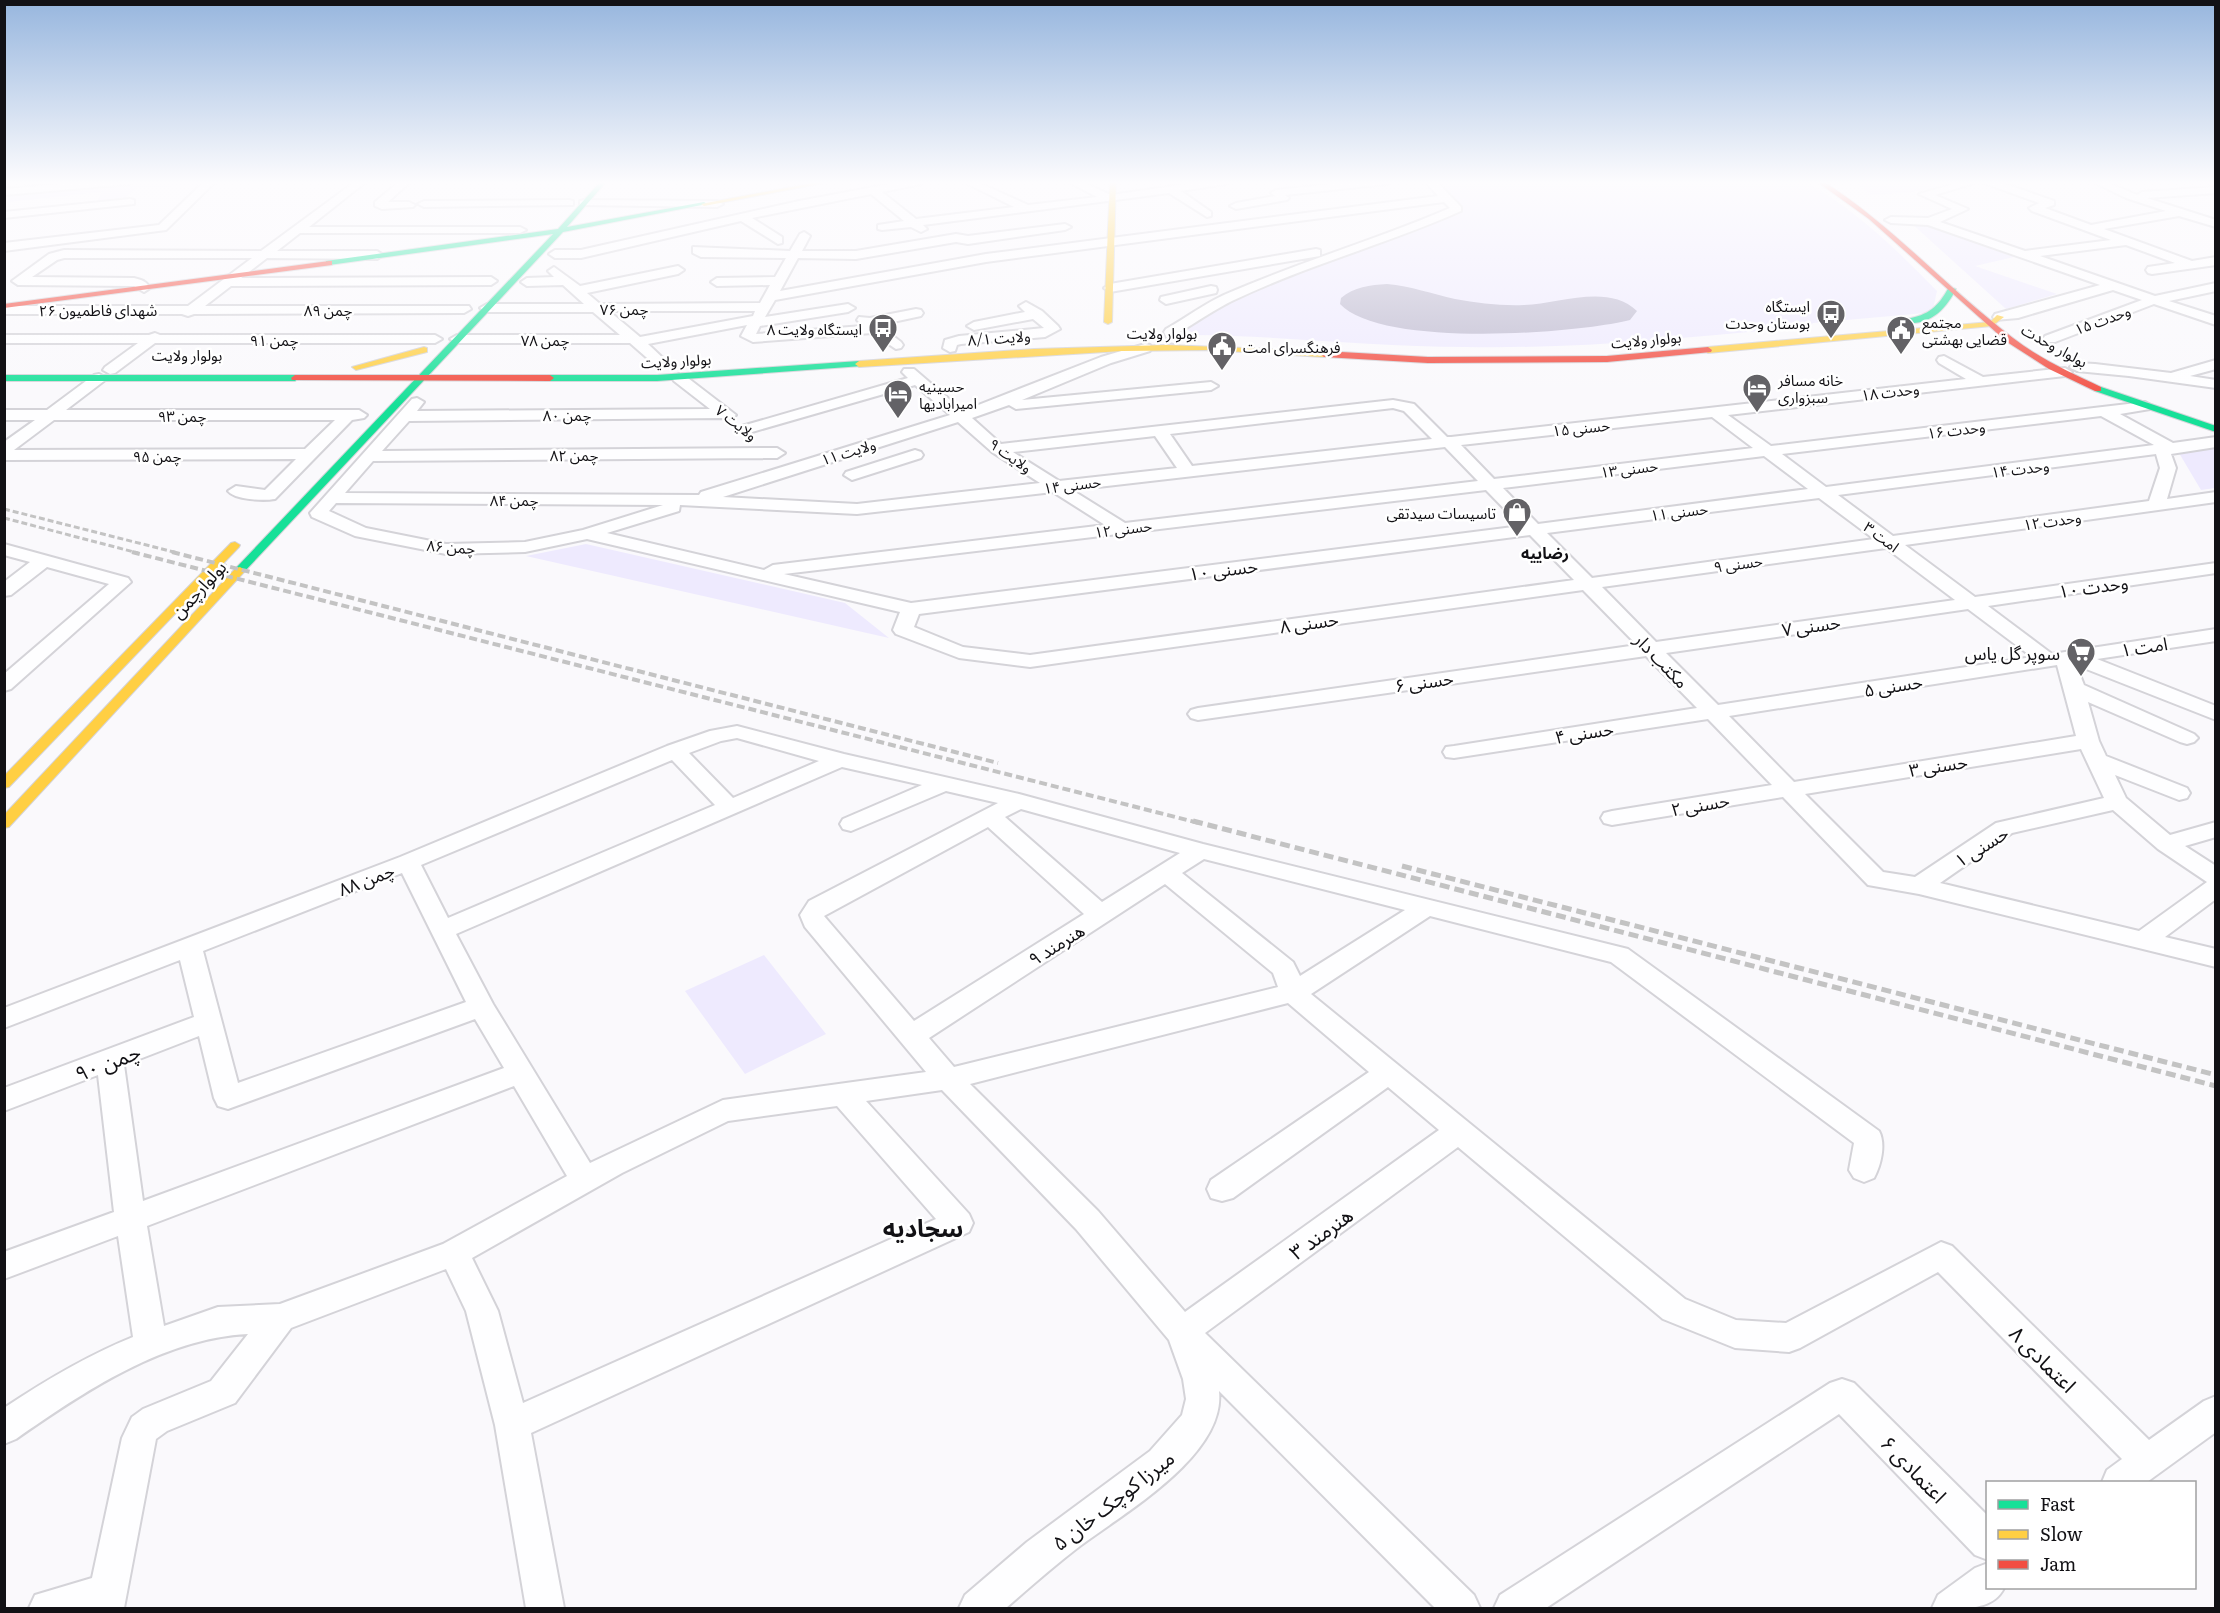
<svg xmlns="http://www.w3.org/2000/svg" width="2220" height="1613" font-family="Literata,'Noto Sans Arabic',serif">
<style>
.green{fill:#eeeafe}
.water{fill:#bdb9cf}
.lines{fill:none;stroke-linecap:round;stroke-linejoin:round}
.street-casing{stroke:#d4d3d8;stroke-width:4}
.fast-casing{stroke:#d4d3d8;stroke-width:2}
.slow-casing{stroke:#d4d3d8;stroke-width:2}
.jam-casing{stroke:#d4d3d8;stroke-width:2}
.street{fill:#fefeff;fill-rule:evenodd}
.fast{fill:#16e098;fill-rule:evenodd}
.slow{fill:#ffcf43;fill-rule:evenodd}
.jam{fill:#f24e42;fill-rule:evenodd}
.rail-far2{stroke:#c3c3c3;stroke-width:3;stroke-dasharray:6 3;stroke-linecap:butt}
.rail-far1{stroke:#c3c3c3;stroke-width:4;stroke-dasharray:8 4;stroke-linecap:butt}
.rail{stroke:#c3c3c3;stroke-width:5;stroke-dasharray:10 5;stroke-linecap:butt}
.labels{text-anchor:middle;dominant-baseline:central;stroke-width:5;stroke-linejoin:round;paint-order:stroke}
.far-poi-label{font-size:15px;fill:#121115;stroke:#fff;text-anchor:start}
.far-street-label{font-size:15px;fill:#121115;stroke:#fff}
.far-neighbourhood-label{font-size:16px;font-weight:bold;fill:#121115;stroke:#fff}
.street-label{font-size:18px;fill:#121115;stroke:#fff}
.poi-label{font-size:18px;fill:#121115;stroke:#fff;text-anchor:end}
.near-street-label{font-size:21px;fill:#121115;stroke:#fff}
.near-neighbourhood-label{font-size:24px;font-weight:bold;fill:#121115;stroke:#fff}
</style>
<rect width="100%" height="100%" fill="#faf9fc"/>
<path class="green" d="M167,181H201L198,185L136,188L121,201L97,204L101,192L8,202L9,193L96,184Z
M1440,181H1804C1854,208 1897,250 1937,291L1933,309L1925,313L1813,323L1810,326C1695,337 1581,349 1466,347C1375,347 1285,336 1194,335L1185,327L1247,292L1380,240L1457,213L1462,207Z
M1852,181H1964L1913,192L1872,195Z
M1910,222L1920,223L2014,257L1975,266L2057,294L2006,309Z
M2215,448V488L2201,490L2179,453Z
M586,544L845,603L889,638L526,556Z
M764,955L826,1034L745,1074L685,991Z"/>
<path class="water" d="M1387,284C1411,286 1432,294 1455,299C1478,303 1501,306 1524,305C1559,304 1608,283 1637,311L1630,320C1574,334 1381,348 1340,304L1341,298C1354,287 1370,285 1387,284Z"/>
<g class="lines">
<g class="street-casing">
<path id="street" d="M97,181H135L130,184L4,195V189Z
M205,181H216L166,230L4,251V243L159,225Z
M356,181H367L309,227H520L526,230L520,233H300L277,251H377L383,255L377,259L267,258L241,278L491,277L497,281L491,285L231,286L205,306H469L471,309L464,313L194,314L188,316L182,314H4V306H188L252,258H64L57,260L32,277L134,278C142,280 146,281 150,288L144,292L134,286L18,285L12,281L49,254L64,250L261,251Z
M400,181H411L388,202H409L415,205L413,207L382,209L375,206V202Z
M906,181H926L921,184L882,192L916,219L1014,207L962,181H975L1028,205L1097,197L1067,181H1080L1111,195L1208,181H1231L1226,184L1181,191L1211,212V216L1207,217L1169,193L923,225L927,229L921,232L911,227L882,230L878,229V225L904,221L871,194L752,218L782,237V243L778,244L741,221L581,258H555L549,254L555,250H581L799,201Z
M1360,181H1392L1387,184L1285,195L1289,198L1287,200L1236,209L1230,206L1236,203L1275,196L1271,193L1276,190Z
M1425,181H1436L1461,207V211C1387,244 1307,265 1234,300C1215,309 1197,322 1178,333L1181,339L1174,343L1169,342L1164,332L1166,329C1186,318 1205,303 1226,294C1299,262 1376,240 1450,208L1444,202L986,262L775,300L765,317L848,304L855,308L848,312L760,326L756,334L863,326L857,320L859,317L870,318L916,309L921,310L923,313L921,316L879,325L901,342L903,345L901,348L896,349L872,333L753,342L741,336L747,325L648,344L666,361L659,365L654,364L630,343H457L450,339L457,335H620L593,312H487L480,308L487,304H584L563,285L527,286L521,282L527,278L554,277L548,271L554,267L580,286L678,266L684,270L678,274L587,293L600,304L760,303L770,285L717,286L711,282L717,278L775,277L786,258L701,257L693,253V247L790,251L800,234L804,232L810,236L802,251H856L956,234L968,236L1065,224L1071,227L1065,230L968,244L956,242L856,259L798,258L780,291L986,254L1438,196ZM609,311H755L753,316L640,337Z
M1964,181H1981L1935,195L1968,209L1940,222L2025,251L2111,240L2032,211L2029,208L2039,203L1984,183L1983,181H1997L2054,201V205L2045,208L2091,225L2166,211L2126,198L2091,181H2104L2137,195L2142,192L2216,187V193L2147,198L2216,220V227L2179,216L2104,229L2192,261L2216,257V265L2152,274L2148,273L2146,270L2148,267L2175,263L2126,245L2040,256L2155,296L2216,283V291L2169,301L2216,316V325L2154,304L2055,342H2045L2043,339L2045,336L2142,300L2113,290L2018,318L1995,320L1993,317L1995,314L2100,285L1928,225L1891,223L1885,220L1891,217L1928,218L1952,209L1919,194Z
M130,199L134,200V204L4,218V212Z
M569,200L573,201V205L424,207L418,204L424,201Z
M584,200L717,201L723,204L717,207L580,205V201Z
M1316,249L1320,250V256L1110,292L1104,288L1110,284Z
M1211,286L1216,287L1217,290L1216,293L1166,304L1160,300L1161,297Z
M1026,302L1042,311L1058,326L1060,329L1045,337L961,344L957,345L955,351L950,352L943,348L945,340L959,336L1044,328L1033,319L974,330L967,326L974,322L1025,312L1019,306Z
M155,333L160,335H435L442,339L435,343H155L115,373L110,374L103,370L105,367L138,343H4V335H149Z
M1145,344L1150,345L1152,348L1150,351L1111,363L1022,400L1211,382L1218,386L1211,390L1016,409L1009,405L972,418L1001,444L1393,400L1414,404L1447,437H1451L1966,379L1939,363L1937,360L1939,357L1944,356L1983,377L2065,368L2072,372L2065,376L1728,415L1771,446L2145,402L2152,406L2150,409L2120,414L2173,443L2216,437V447L2171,454L2176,468L2167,499L2216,492V502L1905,545L1975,597L2216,563V573L1988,606L2052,654L2216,629V641L2097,659L2216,706V720L2076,665L2084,685L2194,734L2198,738L2194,742L2187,744L2180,742L2088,702L2099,741L2106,756L2187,788L2190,793L2187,798L2179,800L2115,775L2126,798L2170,835L2216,822V837L2185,846L2216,866V899L2165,937L2216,949V967L1919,894L1868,885L1783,797L1612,825L1604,823L1601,818L1604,813L1612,811L1772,785L1708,719L1454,758L1446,757L1443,752L1446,747L1454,746L1697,708L1646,656L1198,720L1191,718L1188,714L1191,710L1198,708L1637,645L1583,590L1030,667L959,658L896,634L893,630L900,612L587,539L525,552L446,554L355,536L312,517L310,513L412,399L417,398L424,402L417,411L710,409L674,381L672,378L679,374L684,375L736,415L728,420L722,418L409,421L382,451L777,448L785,453L777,458L373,461L345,493L699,495L701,492L950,415L915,385L752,432H742L739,429L742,426L908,378L902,372L904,369H914L963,411L1101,357ZM1393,408L1404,411L1432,439L1192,466L1170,434ZM2101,416L2154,445L1826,487L1782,454ZM1712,417L1753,448L1494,479L1461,445ZM958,422L992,452L1040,483L857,504L723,497ZM1155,436L1177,468L1059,481L1013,452ZM1445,447L1478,481L1125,523L1072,490ZM2156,454L2160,468L2149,501L1893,536L1838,495ZM1764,456L1808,489L1538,524L1503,488ZM1486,490L1521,526L911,603L784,574ZM1053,492L1105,525L773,565L764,570L607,533L679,511L680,505L857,514ZM1819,498L1874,539L1592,578L1547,533ZM336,503L663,505L583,530L525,542L446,544L366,528L329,511ZM1530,535L1574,580L1030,655L963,647L914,627L919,614ZM1886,548L1955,600L1656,642L1602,587ZM1968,609L2032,657L1718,705L1666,653ZM2057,665L2076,736L1794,782L1729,716ZM2081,749L2104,798L1996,823L1915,877L1883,872L1805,794ZM2113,810L2158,849L2207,882L2139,931L1940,883L2012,833Z
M2216,360V369L2190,376L2216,380V388L2129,376L2077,371L2070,367L2077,363L2095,364L2171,373Z
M99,374L106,378L104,381L66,410H359L367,415L364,418L352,420L275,499C264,501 235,500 228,491L236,486L265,490L296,459L4,460V442L35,420H4V410H47L94,375ZM54,420H335L305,449L14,450Z
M915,450L921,452L923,455L921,458L852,480L844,475L846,472Z
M4,544L128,578L131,582L11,689L4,691V674L109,584L47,567L11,595L4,596V582L30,562L4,555Z
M737,726L844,754L1019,794L1203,844L1628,949L1879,1131C1886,1144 1881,1165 1874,1178L1864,1182L1854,1178L1849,1170L1854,1143L1611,962L1430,916L1311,994L1685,1299L1736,1320L1786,1323L1941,1242L1952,1246L2149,1440L2204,1401L2216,1396V1432L2147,1482H2102L2107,1470L2122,1459L1938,1272L1800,1348L1789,1352L1735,1348L1663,1319L1458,1147L1205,1333L1474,1595L1480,1608H1435L1219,1391C1226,1455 1124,1513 1080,1546C1054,1566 1030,1587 1006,1608H959L965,1595L1027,1542L1150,1451L1182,1415L1186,1399L1183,1379L1169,1340L1076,1229L942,1090L866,1101L969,1214L973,1223L969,1232L531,1433L564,1608H526L495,1425L466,1311L446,1269L291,1328L235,1403L167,1431L156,1439L124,1608H29L35,1595L92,1578L122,1438L132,1417L143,1409L211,1381L248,1334C164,1338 83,1392 16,1439L4,1444V1408C46,1380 86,1356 133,1337L118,1236L4,1279V1252L114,1212L98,1075L4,1111V1088L194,1017L180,960L4,1028V1008L400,857L667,746L710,731ZM737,738L819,761L733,798L689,753L721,741ZM672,760L715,805L448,918L421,865ZM842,767L922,785L843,819L840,824L843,829L851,831L946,791L998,803L809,901L800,915L805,927L926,1072L723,1100L590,1163L493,1004L456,934ZM1021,809L1180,853L1102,902L1005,817ZM988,827L1084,914L914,1021L824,916ZM1204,859L1405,910L1300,976L1293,962L1182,873ZM402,873L466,1002L238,1083L203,951ZM1165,884L1273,973L1278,987L954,1067L929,1038ZM1288,1003L1369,1072L1211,1180L1207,1189L1211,1198L1222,1201L1233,1198L1388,1087L1439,1130L1185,1312L1098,1211L970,1084ZM475,1019L504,1068L143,1201L124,1065L199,1036L214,1098L218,1106L228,1109ZM514,1086L567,1176L443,1244L280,1304L218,1307L164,1326L147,1226ZM837,1106L936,1219L523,1403L498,1311L472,1258L622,1173L728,1121Z
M1842,1379L1854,1383L1988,1516V1560L1975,1555L1839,1414L1546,1608H1494L1500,1595L1830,1383Z
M1988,1563V1588H2004C1992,1613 1957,1608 1932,1608L1938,1595L1975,1568Z"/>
</g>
<g class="fast-casing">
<path id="fast" d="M601,181H607L567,227L704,202L707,204L563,232L244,572H236V568L553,234L329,265H326V261L558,229Z
M1949,287L1956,289C1946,309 1931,325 1906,323V319C1929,315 1938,307 1949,287Z
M859,361L863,364L862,366L657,381H550L546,378L550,375H657Z
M4,375H295L299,378L295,381H4Z
M2095,387H2101L2216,426V432L2095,391Z"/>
</g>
<g class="slow-casing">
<path id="slow" d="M823,181H835L704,206L701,204Z
M1110,181H1116L1112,322L1108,324L1104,322Z
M1997,315L2004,317L1992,326L1708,353L1704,350L1708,347L1990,322Z
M1166,345L1324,351L1328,354L1324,357L1210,350L1122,351L859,367L855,364L859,361L1034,349Z
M424,347L427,348V352L356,370L352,367Z
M235,542L240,545L239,547L9,787L4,788V776L231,543Z
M240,567L245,570L244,572L9,827L4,828V815L236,568Z"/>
</g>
<g class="jam-casing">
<path id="jam" d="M1816,181H1823C1893,226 1947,288 2013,338C2040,359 2071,373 2101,387V391H2095L2049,369L2007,342L1869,219Z
M329,261H332V265L4,308V304Z
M1708,347L1712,350L1711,352L1607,362L1428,363L1324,357L1320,354L1324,351L1428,357L1607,356Z
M295,375H550L554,378L550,381L292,380L291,378Z"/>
</g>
<use href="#street" class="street"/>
<use href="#fast" class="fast"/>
<use href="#slow" class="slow"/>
<use href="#jam" class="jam"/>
<path class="rail-far2" d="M4,509L178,553
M4,518L138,553"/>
<path class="rail-far1" d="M132,552L1199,823
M172,552L998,763"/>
<path class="rail" d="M1193,821L2216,1086
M1402,866L2216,1075"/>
</g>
<linearGradient id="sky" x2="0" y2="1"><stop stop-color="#97b6de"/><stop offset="0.45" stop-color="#fdfcfe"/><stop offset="1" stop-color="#fdfcfe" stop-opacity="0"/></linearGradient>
<rect width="2220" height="406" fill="url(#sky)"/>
<defs>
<g id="bus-pin" transform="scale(1.5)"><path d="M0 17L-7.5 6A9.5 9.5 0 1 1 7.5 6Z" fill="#636266" stroke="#fff"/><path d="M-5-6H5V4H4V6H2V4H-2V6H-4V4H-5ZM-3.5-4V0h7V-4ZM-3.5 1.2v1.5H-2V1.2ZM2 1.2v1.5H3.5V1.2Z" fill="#fff"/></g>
<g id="civic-pin" transform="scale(1.5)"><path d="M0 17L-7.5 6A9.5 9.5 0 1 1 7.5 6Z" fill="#636266" stroke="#fff"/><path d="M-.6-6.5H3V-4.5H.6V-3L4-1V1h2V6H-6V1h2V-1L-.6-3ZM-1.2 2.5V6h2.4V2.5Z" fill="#fff"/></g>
<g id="hotel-pin" transform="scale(1.5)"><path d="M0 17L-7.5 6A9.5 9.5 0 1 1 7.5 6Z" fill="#636266" stroke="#fff"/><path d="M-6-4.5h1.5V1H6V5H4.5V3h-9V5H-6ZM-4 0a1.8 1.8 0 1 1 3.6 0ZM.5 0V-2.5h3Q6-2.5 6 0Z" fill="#fff"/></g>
<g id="shop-pin" transform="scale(1.5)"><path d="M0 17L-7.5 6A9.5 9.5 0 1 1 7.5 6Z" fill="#636266" stroke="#fff"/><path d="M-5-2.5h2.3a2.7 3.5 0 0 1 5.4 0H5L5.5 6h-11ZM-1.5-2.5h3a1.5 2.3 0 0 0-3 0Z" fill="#fff"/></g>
<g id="supermarket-pin" transform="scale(1.5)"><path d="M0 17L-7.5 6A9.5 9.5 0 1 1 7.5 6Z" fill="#636266" stroke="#fff"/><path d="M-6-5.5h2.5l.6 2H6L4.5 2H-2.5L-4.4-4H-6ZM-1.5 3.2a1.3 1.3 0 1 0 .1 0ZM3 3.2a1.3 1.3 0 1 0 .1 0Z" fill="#fff"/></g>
</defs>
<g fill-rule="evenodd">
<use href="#bus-pin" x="1831" y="314"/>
<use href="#bus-pin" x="883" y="328"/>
<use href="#civic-pin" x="1901" y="330"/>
<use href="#civic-pin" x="1222" y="346"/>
<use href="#hotel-pin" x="1757" y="388"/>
<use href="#hotel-pin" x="898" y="394"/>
<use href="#shop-pin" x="1517" y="512"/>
<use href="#supermarket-pin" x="2081" y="652"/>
</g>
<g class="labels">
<g class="far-poi-label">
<text x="1810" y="305" text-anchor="end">ایستگاه<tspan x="1810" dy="17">بوستان وحدت</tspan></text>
<text x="1922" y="321">مجتمع<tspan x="1922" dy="17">قضایی بهشتی</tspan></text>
<text x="862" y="328" text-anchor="end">ایستگاه ولایت ۸</text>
<text x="1243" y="346">فرهنگسرای امت</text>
<text x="1778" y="379">خانه مسافر<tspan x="1778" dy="17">سبزواری</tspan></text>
<text x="919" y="385">حسینیه<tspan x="919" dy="17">امیرابادیها</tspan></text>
<text x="1496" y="512" text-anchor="end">تاسیسات سیدتقی</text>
</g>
<g class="far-street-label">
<text x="624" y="308">چمن ۷۶</text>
<text x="98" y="309">شهدای فاطمیون ۲۶</text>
<text x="328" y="309">چمن ۸۹</text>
<text transform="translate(2102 319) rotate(-20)">وحدت ۱۵</text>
<text x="1162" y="332">بولوار ولایت</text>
<text transform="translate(999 337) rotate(-4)">ولایت ۸/۱</text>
<text x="274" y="339">چمن ۹۱</text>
<text x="545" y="339">چمن ۷۸</text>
<text transform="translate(1646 339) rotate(-5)">بولوار ولایت</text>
<text transform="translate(2055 345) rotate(29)">بولوار وحدت</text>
<text x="187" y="354">بولوار ولایت</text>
<text transform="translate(676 360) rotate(-3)">بولوار ولایت</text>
<text transform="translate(1890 391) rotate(-7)">وحدت ۱۸</text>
<text x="567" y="414">چمن ۸۰</text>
<text x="182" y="415">چمن ۹۳</text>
<text transform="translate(737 422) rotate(38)">ولایت ۷</text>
<text transform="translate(1581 427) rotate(-6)">حسنی ۱۵</text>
<text transform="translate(1956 429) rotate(-7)">وحدت ۱۶</text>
<text transform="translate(848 451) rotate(-17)">ولایت ۱۱</text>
<text x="574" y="454">چمن ۸۲</text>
<text x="157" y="455">چمن ۹۵</text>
<text transform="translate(1011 455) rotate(35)">ولایت ۹</text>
<text transform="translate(1629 468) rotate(-7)">حسنی ۱۳</text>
<text transform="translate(2020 468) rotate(-7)">وحدت ۱۴</text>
<text transform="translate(1072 484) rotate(-7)">حسنی ۱۴</text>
<text x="514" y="499">چمن ۸۴</text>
<text transform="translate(1679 511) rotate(-7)">حسنی ۱۱</text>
<text transform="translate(2052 520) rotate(-8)">وحدت ۱۲</text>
<text transform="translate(1123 528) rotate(-7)">حسنی ۱۲</text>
<text transform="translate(1882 536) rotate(37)">امت ۳</text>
<text transform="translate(451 546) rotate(4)">چمن ۸۶</text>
<text transform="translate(1738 563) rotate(-8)">حسنی ۹</text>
</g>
<g class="far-neighbourhood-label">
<text x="1545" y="552">رضاییه</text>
</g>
<g class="street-label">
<text transform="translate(1223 569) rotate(-7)">حسنی ۱۰</text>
<text transform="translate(2093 586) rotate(-8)">وحدت ۱۰</text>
<text transform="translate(198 589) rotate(-47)">بولوارچمن</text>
<text transform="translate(1309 622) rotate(-8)">حسنی ۸</text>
<text transform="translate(1811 625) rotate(-8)">حسنی ۷</text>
<text transform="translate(2144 646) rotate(-9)">امت ۱</text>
<text transform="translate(1662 660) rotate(46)">مکتب دار</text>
<text transform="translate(1424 681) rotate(-8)">حسنی ۶</text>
<text transform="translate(1893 685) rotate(-9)">حسنی ۵</text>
<text transform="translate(1584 732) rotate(-9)">حسنی ۴</text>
<text transform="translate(1938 765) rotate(-9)">حسنی ۳</text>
<text transform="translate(1700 804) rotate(-10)">حسنی ۲</text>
<text transform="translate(1981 846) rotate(-32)">حسنی ۱</text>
<text transform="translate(366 879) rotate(-21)">چمن ۸۸</text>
<text transform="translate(1056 944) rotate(-32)">هنرمند ۹</text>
</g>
<g class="poi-label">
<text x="2060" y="652">سوپر گل یاس</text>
</g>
<g class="near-street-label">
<text transform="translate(107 1061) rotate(-21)">چمن ۹۰</text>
<text transform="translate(1320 1232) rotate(-36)">هنرمند ۳</text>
<text transform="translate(2044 1358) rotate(45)">اعتمادی ۸</text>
<text transform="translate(1915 1468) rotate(46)">اعتمادی ۶</text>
<text transform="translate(1112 1499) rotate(-38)">میرزا کوچک خان ۵</text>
</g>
<g class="near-neighbourhood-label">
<text x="923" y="1226">سجادیه</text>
</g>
</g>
<rect width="2220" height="1613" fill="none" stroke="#121115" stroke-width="12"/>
<rect x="1986" y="1481" width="210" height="108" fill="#ffffff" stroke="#a0a0a1" stroke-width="1.5"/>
<rect x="1998" y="1500" width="30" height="9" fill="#16e098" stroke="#a0a0a1" stroke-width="1.5"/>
<text x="2040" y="1511" font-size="18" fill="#121115">Fast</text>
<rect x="1998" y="1530" width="30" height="9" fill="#ffcf43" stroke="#a0a0a1" stroke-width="1.5"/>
<text x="2040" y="1541" font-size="18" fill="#121115">Slow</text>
<rect x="1998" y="1560" width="30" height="9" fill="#f24e42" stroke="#a0a0a1" stroke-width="1.5"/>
<text x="2040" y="1571" font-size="18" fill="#121115">Jam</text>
</svg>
